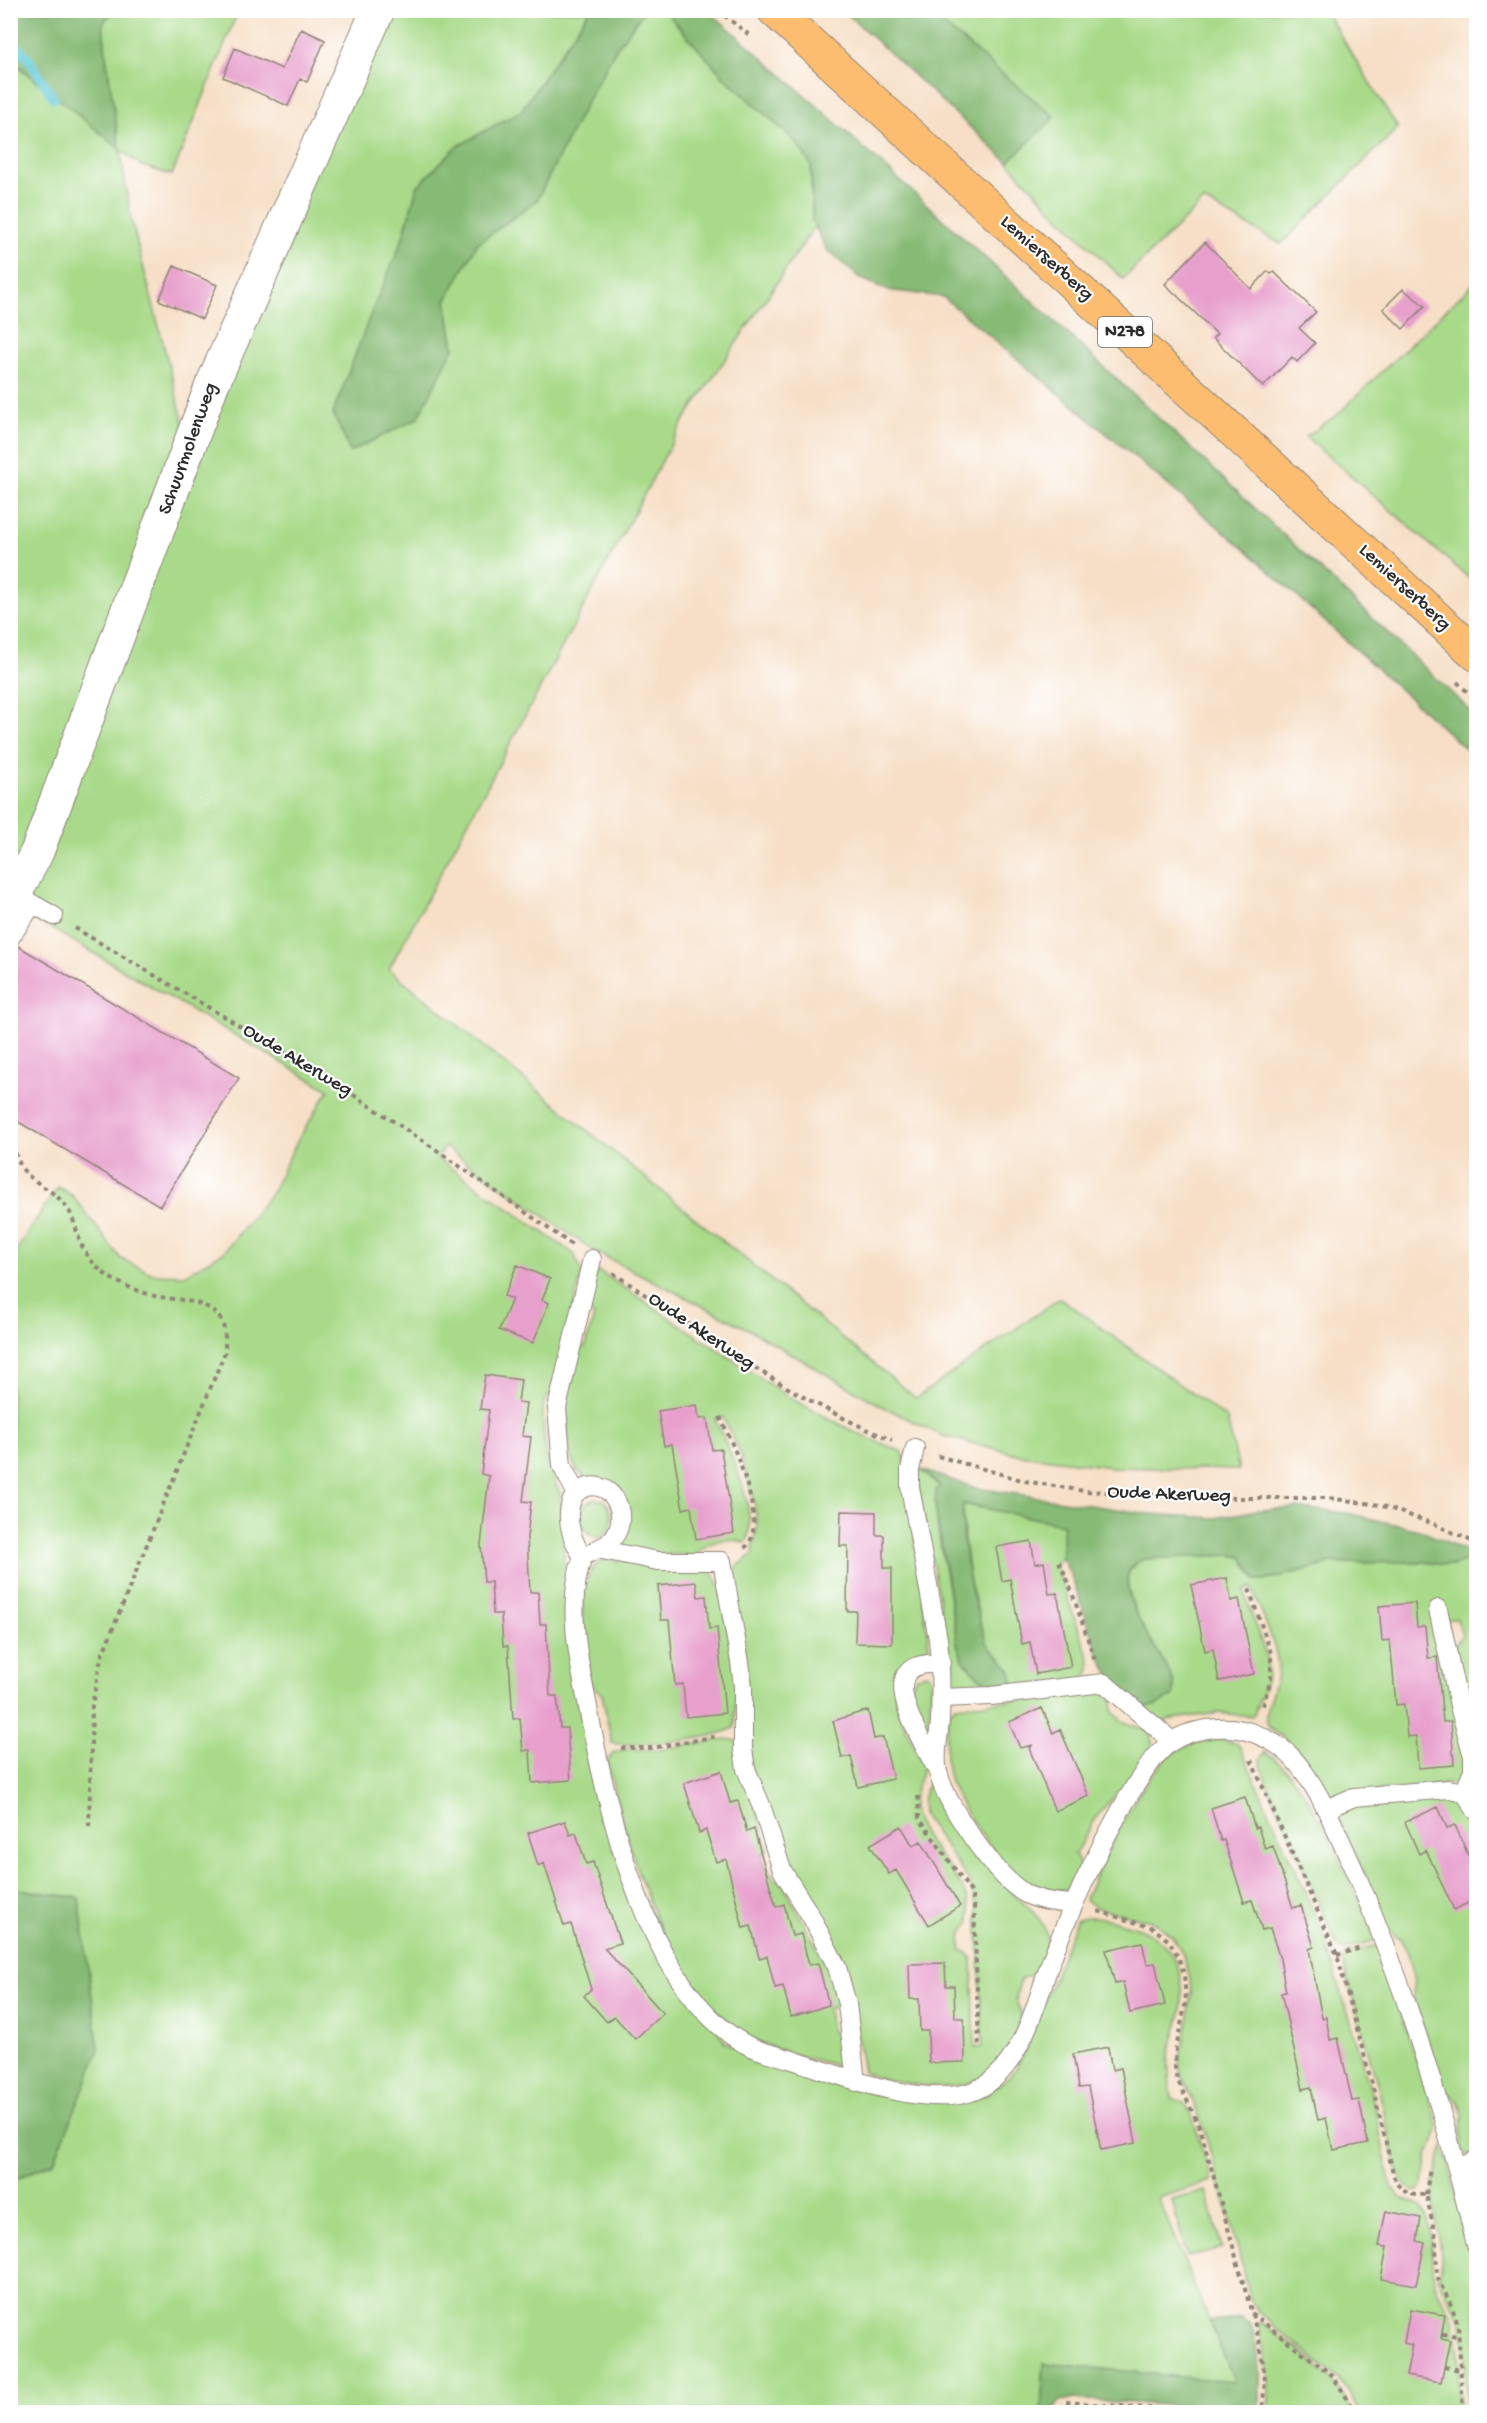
<svg xmlns="http://www.w3.org/2000/svg" width="1487" height="2423" font-family="'Gochi Hand',sans-serif">
<style>
.green{fill:#a8da89;stroke:#6a825a;stroke-width:1.5}
.forest{fill:#86ba75;stroke:#587250;stroke-width:1.5}
.lines{fill:none;stroke-linecap:round;stroke-linejoin:round}
.stream{stroke:#5fc9da;stroke-width:9}
.building{fill:#e79fcc}
.lane-casing{stroke:#908578;stroke-width:20}
.street-casing{stroke:#908578;stroke-width:35}
.primary-casing{stroke:#908578;stroke-width:35}
.path{stroke:#908578;stroke-width:4;stroke-dasharray:4.5 4.5;stroke-linecap:butt}
.lane{stroke:#fff;stroke-width:18}
.street{stroke:#fff;stroke-width:33}
.primary{stroke:#fcbd6f;stroke-width:33}
.labels{text-anchor:middle;dominant-baseline:central;stroke-width:4.5;stroke-linejoin:round;paint-order:stroke}
.shield{fill:#fff;stroke:#6b6b6b;stroke-width:1.5}
.shield-label{font-size:18px;font-weight:bold;fill:#2b2b2b}
.street-label{font-size:20px;fill:#2b2b2b;stroke:#fff}
</style>
<rect width="100%" height="100%" fill="#fff"/>
<filter id="ink" filterUnits="userSpaceOnUse"><feTurbulence type="fractalNoise" baseFrequency=".0167" numOctaves="2"/><feDisplacementMap in="SourceGraphic" scale="12" xChannelSelector="R" yChannelSelector="G"/><feConvolveMatrix kernelMatrix="1 2 1 2 8 2 1 2 1" color-interpolation-filters="sRGB"/></filter>
<filter id="wash" filterUnits="userSpaceOnUse"><feTurbulence type="fractalNoise" baseFrequency=".008" numOctaves="4" result="noise"/><feDisplacementMap in="SourceGraphic" scale="24" xChannelSelector="R" yChannelSelector="G"/><feGaussianBlur stdDeviation="1.35" result="paint"/><feColorMatrix in="noise" values="0 0 0 0 0 0 0 0 0 0 0 0 0 0 0 0 0 1.4 0 .05"/><feComposite in="paint" operator="in"/></filter>
<g filter="url(#wash)">
<rect width="100%" height="100%" fill="#f6dfc6"/>
<path class="green" d="M113,11H238L172,175L142,166L120,150L131,219L189,444L384,11H589L521,111L456,147L417,187L402,241L362,338L454,348L446,301L477,244L537,200L588,99L617,47L644,11H665L722,75L797,143L811,165L812,220L815,226L683,422L389,969L916,1398L1060,1298L1227,1419L1239,1470L1111,1467L1021,1455L943,1436L880,1405L750,1330L594,1251L445,1147L437,1158L574,1254L582,1272L555,1381L550,1395L544,1401C541,1432 546,1465 560,1493L569,1633L576,1693L613,1847L724,2041L745,2053L875,2094L986,2095L1010,2076L1024,2054L1076,1920C1091,1913 1110,1920 1126,1924C1168,1934 1188,1968 1181,2011C1178,2027 1172,2041 1169,2056C1167,2069 1170,2085 1172,2098L1184,2103L1193,2119L1212,2181L1158,2198L1235,2383L1044,2363L1041,2412H11V2181L54,2162L79,1898L11,1888V1262L27,1233L58,1187L73,1196L121,1259L153,1274L184,1275L224,1252L270,1195L299,1138L329,1090L11,905L10,60L119,148L106,56L103,23Z
M927,11H1325L1398,128L1281,244L1204,201L1123,279L1055,213L1008,162L1054,117Z
M1476,281V584L1306,437L1339,413Z
M599,1271L792,1399L858,1434L901,1451L904,1457L930,1653C923,1659 912,1657 905,1663C878,1688 912,1740 923,1764C922,1782 909,1794 914,1813C922,1849 976,1882 970,1923C962,1931 958,1938 962,1950L968,1953L972,1959L975,2048L983,2047L977,1908L969,1881L923,1815L922,1801L928,1783H932C959,1821 984,1864 1017,1897C1028,1908 1045,1920 1047,1936C1048,1948 1043,1967 1033,1974C1029,1977 1025,1976 1021,1979C1019,1986 1015,1995 1017,2002C1018,2009 1022,2012 1020,2019C1002,2081 967,2095 907,2083C893,2080 875,2079 863,2071L852,2009L793,1878L749,1764L732,1582L737,1567L754,1553L753,1547L757,1528L755,1504L740,1452L722,1416L715,1419C728,1448 760,1512 746,1543C728,1536 707,1540 696,1556L617,1551L624,1498L619,1490L611,1484L590,1480L577,1471L570,1455L565,1405L578,1352L586,1345L594,1316L587,1308L595,1273Z
M915,1468L921,1470L940,1487L936,1490L935,1504L938,1531L958,1647L965,1663L988,1685L1010,1670L987,1645L980,1620L969,1577L964,1538L963,1504L1063,1524L1062,1558L1055,1564L1088,1655C1091,1666 1092,1672 1083,1679L962,1692L950,1682L947,1643Z
M594,1499L604,1500C615,1513 615,1531 599,1538C583,1535 578,1518 585,1504Z
M1232,1555L1242,1557L1256,1580H1265L1333,1563L1424,1562L1452,1566L1476,1555V1754L1454,1647L1462,1635L1457,1619H1447L1465,1750C1465,1762 1468,1775 1457,1783L1337,1796L1329,1795C1318,1775 1306,1755 1288,1741C1281,1735 1270,1732 1267,1723C1262,1707 1279,1684 1278,1666C1277,1645 1259,1608 1252,1587L1244,1591L1267,1659L1268,1676L1254,1714L1251,1716L1218,1713L1165,1720L1164,1724L1137,1708L1174,1682C1161,1659 1123,1602 1128,1575C1130,1566 1137,1563 1144,1559Z
M610,1560L702,1568L710,1571L719,1583L736,1674L735,1727C715,1740 637,1747 612,1743L602,1694L590,1684C586,1651 571,1584 600,1561Z
M925,1673L930,1675L932,1679L928,1730H926C918,1716 905,1692 916,1677Z
M1101,1692L1113,1701V1712L1122,1721L1150,1732L1153,1746L1121,1791L1119,1790L1098,1815L1075,1853L1081,1869L1070,1886L1066,1889C1060,1890 1053,1892 1047,1890C1011,1883 963,1814 950,1782C945,1767 946,1751 946,1735C947,1723 946,1715 955,1706Z
M726,1739L737,1741L768,1849L762,1855C766,1867 769,1878 782,1883L829,1969L841,2005L828,2009C830,2027 829,2034 845,2046L847,2068C815,2060 768,2049 739,2032C732,2028 725,2019 719,2013C654,1950 629,1847 607,1762L614,1752L629,1749L658,1750Z
M1225,1740L1237,1744L1240,1747L1323,1932L1372,2095L1391,2187L1398,2197L1420,2205C1435,2225 1431,2254 1434,2278C1435,2292 1449,2306 1453,2319C1461,2346 1458,2385 1459,2412H1361L1339,2379L1262,2316L1251,2302L1233,2230L1201,2120L1180,2071L1179,2061L1188,2022L1191,1994L1190,1978L1182,1952L1173,1937L1158,1925L1148,1920L1097,1908L1085,1899C1101,1863 1144,1770 1176,1751C1191,1742 1208,1740 1225,1740Z
M1265,1752C1313,1781 1352,1888 1376,1940L1343,1950L1338,1947L1264,1776L1260,1759Z
M1457,1797L1469,1811L1476,1824V2154L1467,2156L1461,2151L1463,2114L1459,2103L1445,2089L1432,2055L1413,1996L1415,1981L1408,1953L1401,1940L1388,1930L1376,1898L1339,1818L1351,1805Z
M1378,1945L1439,2128L1428,2156L1423,2186L1419,2191H1413L1404,2184L1397,2169L1378,2086L1342,1960L1346,1954Z
M1444,2146L1476,2277V2412H1467L1464,2339L1461,2320L1438,2278C1447,2261 1435,2225 1434,2207C1432,2186 1436,2165 1444,2146Z
M1206,2191L1222,2248L1187,2257L1172,2200Z
M1258,2323C1273,2327 1321,2367 1332,2380C1340,2390 1346,2402 1352,2412L1271,2411L1269,2405V2375Z"/>
<path class="forest" d="M10,11H113L103,23L106,56L120,149L11,60Z
M589,11H644L617,47L588,99L537,200L477,244L446,301L454,348L418,418L350,452L333,413L370,316L402,241L417,187L456,147L521,111Z
M665,11H709C971,239 1223,478 1476,716V758L1247,551L943,297L887,290L860,278L826,249L812,220L811,165L797,143L722,75Z
M844,11H927L1055,117L1008,162Z
M921,1470L976,1488L1149,1514L1215,1518L1258,1510L1297,1508L1347,1513L1419,1530L1476,1555L1452,1566L1424,1562L1333,1563L1265,1580H1256L1242,1557L1232,1555L1144,1559C1137,1563 1130,1566 1128,1575C1122,1608 1163,1652 1173,1681C1175,1685 1174,1690 1174,1695L1155,1706L1137,1708L1115,1686L1099,1654L1071,1575L1062,1558L1063,1524L963,1504C961,1549 971,1599 987,1642C991,1653 1006,1659 1010,1670C1013,1676 1013,1683 1014,1689L988,1685L965,1663L958,1647L935,1504L936,1490L940,1486Z
M11,1888L79,1898L99,2050L54,2162L11,2181Z
M1241,2318L1251,2324L1260,2365V2405L1256,2411L1073,2399L1060,2401L1051,2412H1041L1044,2363L1234,2382L1210,2321Z"/>
<g class="lines">
<path class="stream" d="M10,38L27,57L54,99"/>
</g>
<g id="blocks">
<path class="building" d="M301,29L325,40L307,82L300,79L288,106L223,77L235,48L282,69Z
M1205,242L1251,289L1268,271L1271,274L1274,272L1316,312L1299,328L1315,343L1297,362L1292,357L1263,387L1213,338L1217,334L1165,284Z
M174,266L217,285L202,319L159,300Z
M1403,289L1425,306L1403,329L1383,309Z
M18,946L239,1078L160,1206L10,1117V949Z
M517,1265L550,1279L542,1300L549,1303L533,1343L499,1330L512,1299L504,1296Z
M485,1375L521,1380L518,1402L526,1403L522,1436L531,1437L523,1501L531,1502L527,1537L530,1592H538L540,1624H546L550,1696H557L560,1728H567L571,1780L532,1783L530,1750L523,1751L520,1718L513,1719L508,1646H503L501,1614H493L491,1582H484L481,1545L489,1476L481,1474L489,1410L480,1409Z
M697,1405L699,1419L707,1418L712,1450L721,1449L734,1533L696,1539L691,1507L683,1509L672,1444L664,1446L658,1411Z
M841,1511L876,1512V1535H884V1568H892V1644L855,1643L856,1611H847L848,1546H840Z
M1031,1541L1035,1564L1044,1562L1049,1594L1057,1593L1071,1667L1036,1674L1030,1642L1022,1644L1010,1579L1002,1581L996,1547Z
M1227,1578L1231,1601L1239,1599L1254,1674L1219,1681L1213,1649L1205,1651L1191,1585Z
M696,1582L698,1597L706,1596L709,1629L717,1628L725,1713L686,1717L683,1684L675,1685L669,1620H661L658,1586Z
M1415,1603L1417,1627L1425,1626L1428,1658L1437,1657L1443,1722L1451,1721L1454,1765L1418,1768L1416,1736L1407,1737L1404,1704L1396,1705L1390,1640L1382,1641L1379,1606Z
M1042,1708L1053,1733L1060,1729L1089,1796L1055,1811L1029,1748L1033,1745L1020,1748L1009,1722Z
M868,1710L874,1739L883,1737L893,1779L858,1787L851,1756L842,1758L833,1721Z
M721,1771L730,1803L738,1801L747,1832L754,1829L776,1907L784,1904L792,1936L801,1934L809,1965L818,1963L829,2005L791,2017L783,1986L775,1988L767,1956L759,1958L751,1926L743,1928L726,1859L716,1862L706,1830L699,1833L684,1783Z
M1245,1797L1255,1828L1258,1827L1265,1849L1273,1846L1293,1908L1301,1905L1314,1947L1309,1949L1322,2018L1326,2017L1330,2040L1338,2038L1352,2101L1359,2100L1368,2143L1333,2150L1326,2118L1318,2120L1311,2087L1303,2089L1281,1993L1286,1992L1280,1959L1270,1928L1262,1930L1252,1900L1244,1902L1224,1840L1221,1841L1211,1808Z
M1438,1807L1447,1828L1455,1825L1468,1855L1476,1851V1899L1454,1910L1426,1850L1419,1854L1405,1822Z
M565,1821L570,1835L576,1833L586,1864L593,1862L620,1943L604,1948L663,2013L635,2039L614,2016L607,2022L584,1996L591,1989L571,1924L564,1926L544,1863L538,1866L528,1833Z
M901,1826L913,1846L921,1841L960,1906L929,1925L896,1870L889,1874L870,1845Z
M1142,1942L1147,1964L1155,1963L1165,2005L1130,2013L1123,1982L1115,1984L1106,1950Z
M945,1963L946,1986H954L955,2018H964L965,2062L929,2063L928,2031H920L919,1999H910L909,1964Z
M1108,2047L1112,2070L1121,2068L1136,2143L1101,2150L1088,2087L1079,2088L1073,2054Z
M1386,2211L1421,2218L1417,2241L1425,2243L1416,2285L1381,2279L1387,2247L1379,2246Z
M1410,2309L1445,2315L1441,2338L1450,2340L1441,2382L1406,2376L1412,2345L1404,2343Z"/>
</g>
</g>
<g filter="url(#ink)">
<use href="#blocks" fill-opacity="0" stroke="#908578" stroke-width="1.5"/>
<g class="lines">
<g class="lane-casing">
<path id="lane" d="M15,894L54,916
M10,938L33,904
M592,1259L557,1408L562,1466L576,1493C562,1512 571,1539 583,1557C566,1599 578,1659 587,1702C605,1801 637,1943 709,2016C720,2027 732,2037 745,2044C759,2052 775,2054 789,2059C836,2074 919,2107 968,2093C1020,2078 1035,2004 1052,1958C1075,1898 1102,1839 1136,1784C1146,1769 1156,1753 1171,1742C1190,1729 1221,1725 1243,1730C1256,1733 1273,1741 1284,1750C1311,1772 1332,1821 1346,1852C1404,1978 1444,2110 1476,2245
M915,1448L910,1470V1487L938,1639C941,1667 941,1694 940,1721C939,1736 934,1757 938,1772C947,1807 994,1874 1024,1893C1038,1901 1057,1903 1073,1904
M576,1493C609,1468 638,1520 607,1544C602,1547 595,1550 590,1553
M597,1549L658,1561H722L740,1662L743,1687V1749L746,1769L761,1805L782,1870L812,1918L837,1967L847,2004L856,2082
M1438,1609L1460,1710L1473,1756V1771L1464,1792
M941,1698L991,1696L1104,1683L1172,1741
M937,1770C927,1749 884,1684 913,1668C921,1663 932,1664 941,1663
M1326,1809L1354,1797L1449,1789L1464,1792L1476,1811
M1458,2168L1476,2160"/>
</g>
<g class="street-casing">
<path id="street" d="M10,891L15,894L37,852L212,385L378,10"/>
</g>
<g class="primary-casing">
<path id="primary" d="M774,10L1476,654"/>
</g>
<path class="path" d="M717,10L752,37
M1457,682L1476,700
M75,928L337,1084L438,1151L572,1245
M10,1145C18,1153 17,1164 25,1172C36,1184 54,1191 64,1204C74,1215 75,1228 80,1241C86,1257 98,1270 112,1279C125,1286 140,1292 155,1296C176,1301 208,1298 221,1320C226,1329 225,1342 225,1352L101,1658L92,1705L89,1829
M613,1273C703,1333 791,1399 892,1440
M720,1417C731,1440 773,1531 743,1549
M938,1456L1025,1481L1084,1491L1217,1498H1328L1380,1505L1434,1524L1476,1543
M1059,1562L1068,1581L1095,1660
M1249,1589L1271,1653V1679L1262,1709
M621,1748H652L718,1736
M1251,1760L1337,1955L1372,2084L1395,2181C1403,2193 1412,2197 1426,2194L1436,2239L1437,2277L1452,2307L1458,2325L1463,2412
M918,1796L919,1818L971,1892L974,1905L979,2048
M1098,1911L1153,1928L1168,1940L1178,1956L1184,1974L1186,2001L1176,2048L1175,2067L1177,2079L1200,2128L1260,2343L1265,2381L1262,2412
M1337,1955L1361,1948
M1426,2194L1430,2168
M1251,2313L1332,2375L1356,2412
M1442,2334L1458,2336
M1444,2367L1460,2370
M1066,2402L1200,2412"/>
<use href="#lane" class="lane"/>
<use href="#street" class="street"/>
<use href="#primary" class="primary"/>
</g>
</g>
<g class="labels">
<rect class="shield" x="1098" y="317" width="54" height="30" rx="4.5"/>
<g class="shield-label">
<text x="1125" y="332">N278</text>
</g>
<g class="street-label">
<text transform="translate(1046 259) rotate(42)">Lemierserberg</text>
<text transform="translate(189 449) rotate(-70)">Schuurmolenweg</text>
<text transform="translate(1404 588) rotate(43)">Lemierserberg</text>
<text transform="translate(297 1061) rotate(31)">Oude Akerweg</text>
<text transform="translate(701 1332) rotate(34)">Oude Akerweg</text>
<text transform="translate(1169 1495) rotate(2)">Oude Akerweg</text>
</g>
</g>
<rect width="1487" height="2423" fill="none" stroke="#fff" stroke-width="36"/>
</svg>
